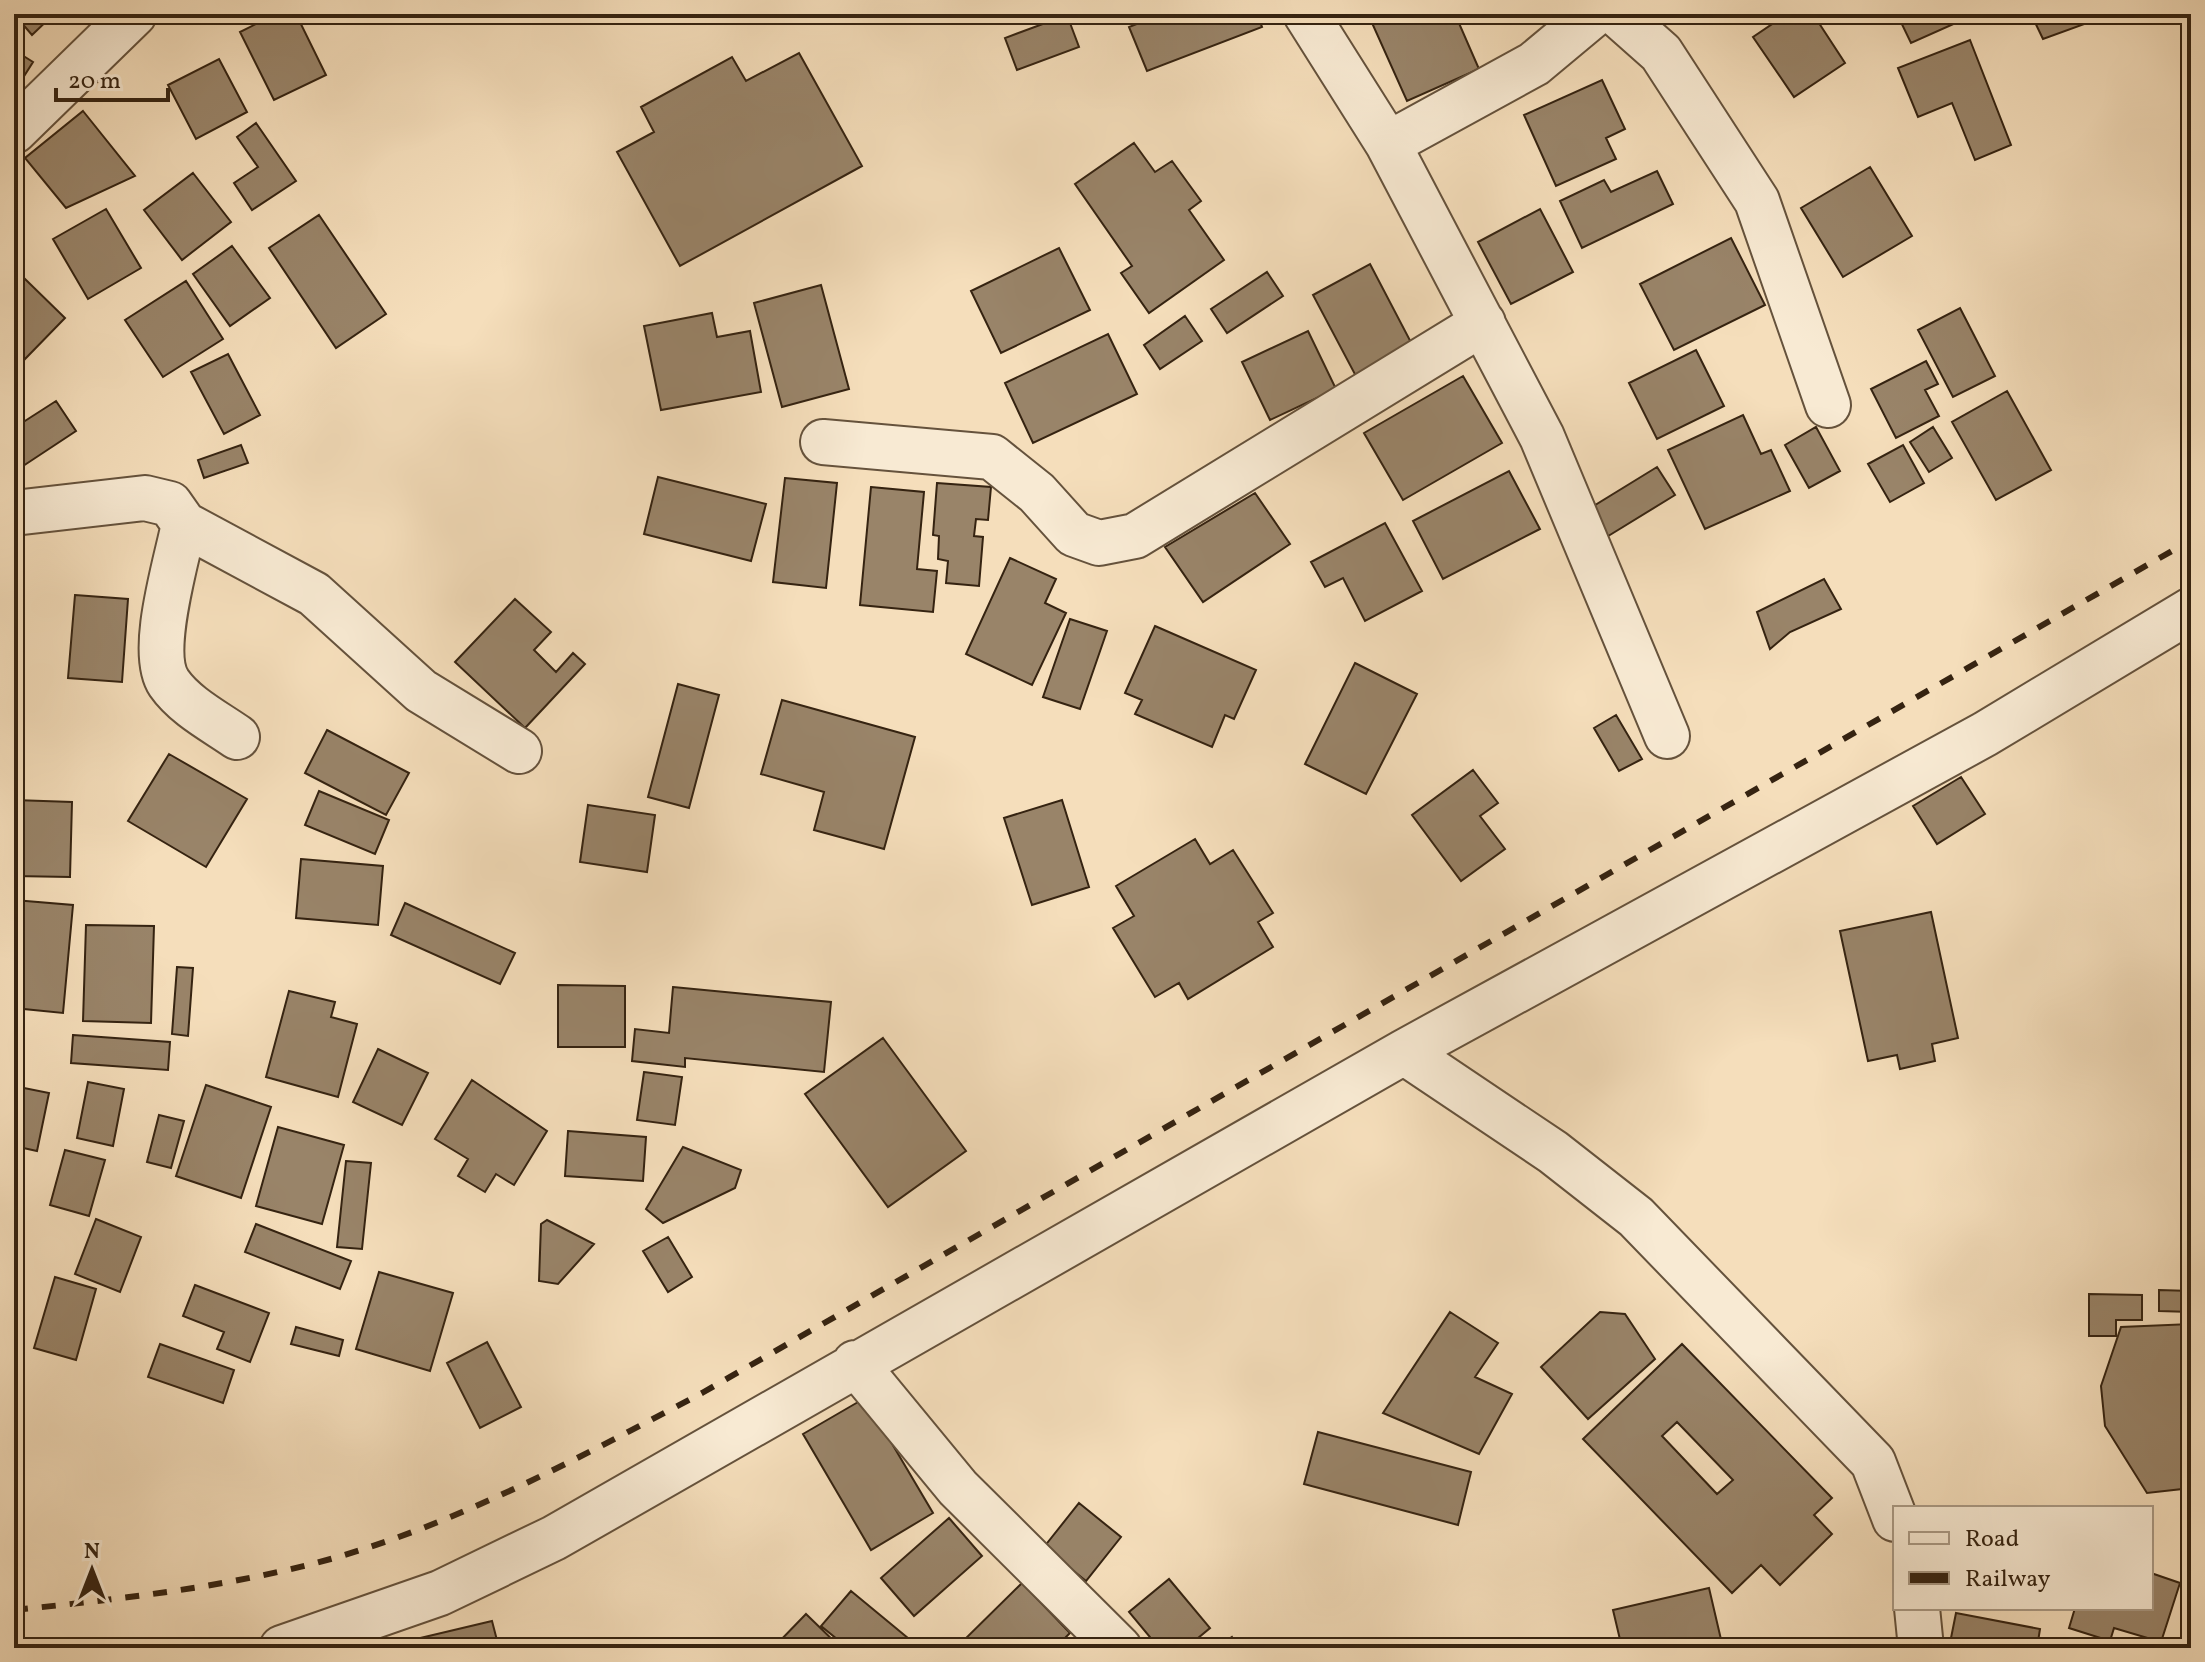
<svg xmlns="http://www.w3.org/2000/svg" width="2205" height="1662" font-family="Vollkorn,serif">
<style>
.building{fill:#998469;stroke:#352311;stroke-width:2;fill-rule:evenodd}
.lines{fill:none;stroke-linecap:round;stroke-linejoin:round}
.minor-casing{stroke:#65523c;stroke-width:48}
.minor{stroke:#f8ead3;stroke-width:44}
.rail{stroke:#352311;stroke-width:6;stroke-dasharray:14 14;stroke-linecap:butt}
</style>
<rect width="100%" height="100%" fill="#f5debb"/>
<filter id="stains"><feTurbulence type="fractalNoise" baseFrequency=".0025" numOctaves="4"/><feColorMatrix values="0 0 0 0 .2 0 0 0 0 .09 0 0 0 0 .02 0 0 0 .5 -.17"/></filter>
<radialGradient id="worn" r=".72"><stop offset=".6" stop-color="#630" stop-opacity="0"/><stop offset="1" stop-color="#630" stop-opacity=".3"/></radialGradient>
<path class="building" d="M14,14H54L32,35Z
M276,14H296L326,75L274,100L240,32Z
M1162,14H1257L1262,27L1147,71L1129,27Z
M1368,14H1455L1479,69L1407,101Z
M1787,14H1813L1845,63L1794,97L1753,37Z
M1897,14H1954L1958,22L1911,43Z
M2031,14H2087L2090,22L2043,39Z
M1067,15L1079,47L1017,70L1005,38Z
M1970,40L2011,145L1975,160L1952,103L1918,117L1898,68Z
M14,50L33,62L14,92Z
M799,53L862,166L680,266L617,152L654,132L641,107L732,57L746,81Z
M219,59L247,112L196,139L168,85Z
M1602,80L1625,129L1606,138L1616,159L1556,186L1524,115Z
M83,111L135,176L66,208L25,158Z
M256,123L296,181L252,210L234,183L258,167L237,137Z
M1134,143L1155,172L1172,161L1201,201L1189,210L1224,260L1149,313L1121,273L1132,266L1075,184Z
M1870,167L1912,236L1843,277L1801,208Z
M1657,171L1673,204L1582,248L1560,201L1604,180L1611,192Z
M193,173L231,222L182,260L144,210Z
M106,209L141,268L88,299L53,239Z
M1540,209L1573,272L1511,304L1478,242Z
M319,215L386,314L336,348L269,248Z
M1731,238L1765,305L1674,350L1640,284Z
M232,246L270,298L230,326L193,274Z
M1059,248L1090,310L1001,353L971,291Z
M1370,264L1415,350L1358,380L1313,295Z
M1267,272L1283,296L1227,333L1211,309Z
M24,278L65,318L25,359L14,349V289Z
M186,281L223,339L163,377L125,320Z
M821,285L849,389L782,407L754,303Z
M1960,308L1995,376L1953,397L1918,330Z
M712,313L717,337L750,331L761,392L661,410L644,326Z
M1185,316L1202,341L1160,369L1144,345Z
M1308,331L1336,389L1270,420L1242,362Z
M1108,334L1137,394L1033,443L1005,383Z
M1696,350L1724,406L1657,439L1629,383Z
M228,354L260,415L224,434L191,372Z
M1926,361L1938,384L1925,390L1939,416L1896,438L1871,389Z
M1463,376L1502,443L1403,500L1364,433Z
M2007,391L2051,470L1996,500L1952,422Z
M56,401L76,431L14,472V428Z
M1743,415L1761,454L1771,450L1790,491L1705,529L1668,450Z
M1816,427L1840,471L1809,488L1785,445Z
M1933,427L1952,458L1929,472L1910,442Z
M241,445L248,463L204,478L198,460Z
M1903,445L1924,483L1890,502L1868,464Z
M1657,467L1675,495L1605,538L1587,510Z
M1509,471L1540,529L1443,579L1413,521Z
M658,477L766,504L751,561L644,534Z
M785,478L837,483L826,588L773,582Z
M937,483L991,487L988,520L976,519L974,536L983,537L979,586L946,583L948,561L938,559L939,536L933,535Z
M871,487L924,492L917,569L937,571L933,612L860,605Z
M1255,493L1290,544L1203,602L1165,547Z
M1385,523L1422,591L1365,621L1343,578L1325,587L1311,562Z
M1010,558L1056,579L1045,603L1066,613L1032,685L966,654Z
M1824,579L1841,609L1790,632L1770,649L1757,612Z
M75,595L128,599L122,682L68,678Z
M515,599L551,632L534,650L556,672L573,653L585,664L525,728L455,662Z
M1070,619L1107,631L1080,709L1043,697Z
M1155,626L1256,670L1234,719L1225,715L1212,747L1135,714L1142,700L1125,693Z
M1355,663L1417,694L1366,794L1305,764Z
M678,684L719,695L689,808L648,797Z
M782,700L915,737L884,849L814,830L824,792L761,774Z
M1616,715L1642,759L1619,771L1594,728Z
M327,730L409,773L386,815L305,773Z
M169,754L247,799L206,867L128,821Z
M1473,770L1498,803L1480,816L1505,849L1461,881L1412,815Z
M1961,777L1985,814L1937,844L1913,806Z
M319,791L389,820L375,854L305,825Z
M14,800L72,802L70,877L14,876Z
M1062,800L1089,887L1032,905L1004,818Z
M588,805L655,815L647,872L580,862Z
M1195,839L1210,864L1233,850L1273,913L1258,922L1273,947L1188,999L1179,983L1155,997L1113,928L1134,916L1116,886Z
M301,859L383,866L378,925L296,918Z
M14,900L73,905L63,1013L14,1008Z
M405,903L515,953L500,984L391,935Z
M1931,912L1958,1038L1932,1044L1935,1061L1900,1069L1897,1055L1868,1061L1840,931Z
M86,925L154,926L151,1023L83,1021Z
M177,967L193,968L188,1036L172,1034Z
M558,985L625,986V1047H558Z
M673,987L831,1002L824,1072L685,1058V1067L632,1061L635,1029L669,1033Z
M289,991L335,1002L331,1017L357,1024L338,1097L266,1077Z
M73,1035L170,1042L168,1070L71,1063Z
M883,1038L966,1151L888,1207L805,1094Z
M378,1049L428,1073L402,1125L353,1102Z
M644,1072L682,1077L675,1125L637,1120Z
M472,1080L547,1131L514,1185L496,1174L485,1192L458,1176L468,1159L435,1139Z
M88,1082L124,1089L113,1146L77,1138Z
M206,1085L271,1107L241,1198L176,1176Z
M14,1086L49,1093L37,1151L14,1146Z
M159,1115L184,1121L171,1168L147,1162Z
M278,1127L344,1145L322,1224L256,1206Z
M568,1131L646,1137L643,1181L565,1176Z
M683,1147L741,1170L735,1188L663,1223L646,1209Z
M65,1150L105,1160L89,1216L50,1205Z
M14,1161L19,1162L15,1184H14Z
M346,1161L371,1163L362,1249L337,1247Z
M96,1219L141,1237L120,1292L75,1274Z
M547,1220L594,1244L558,1284L539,1281L541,1224Z
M256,1224L351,1261L340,1289L245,1252Z
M668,1237L692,1277L668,1292L643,1251Z
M379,1272L453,1293L430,1371L356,1349Z
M55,1277L96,1289L76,1360L34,1348Z
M195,1285L269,1313L250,1362L217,1349L224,1332L183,1316Z
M2159,1290L2191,1291V1312L2159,1311Z
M2089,1294L2142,1295V1320H2116V1336H2089Z
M1450,1312L1498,1343L1475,1377L1512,1394L1479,1454L1383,1413Z
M1600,1312L1625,1314L1655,1359L1588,1419L1541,1367Z
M2191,1324V1488L2147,1493L2105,1426L2101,1386L2121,1327Z
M296,1327L343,1340L339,1356L291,1344Z
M487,1342L521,1407L480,1428L447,1363Z
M160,1344L234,1370L223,1403L148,1377Z
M1682,1344L1832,1498L1814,1515L1832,1534L1780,1585L1761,1565L1732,1593L1583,1439ZM1677,1422L1733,1480L1717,1494L1662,1436Z
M865,1398L933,1513L871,1550L803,1434Z
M1318,1432L1471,1472L1458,1525L1304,1484Z
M1079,1503L1121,1537L1086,1581L1044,1547Z
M949,1518L982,1556L914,1616L881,1578Z
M2151,1573L2180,1583L2161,1642L2114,1628L2110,1641L2069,1628L2075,1608H2151Z
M1169,1579L1210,1628L1186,1648H1159L1129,1612Z
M1022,1583L1070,1633L1055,1648H956Z
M1709,1588L1723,1648H1622L1613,1610Z
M851,1591L920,1648H848L821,1626Z
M1956,1613L2040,1629L2037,1648H1949Z
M806,1614L841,1648H773Z
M492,1621L499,1648H418L416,1639Z
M1232,1637L1240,1648H1216Z
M1410,1640L1418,1648H1401Z"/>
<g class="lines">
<g class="minor-casing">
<path id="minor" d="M1306,14L1388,144L1542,437L1667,736
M1617,14L1661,53L1757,201L1828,405
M14,131L134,14
M1388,144L1534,64L1594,14
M823,442L992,457L1037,493L1074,534L1099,543L1135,536L1483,323
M14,513L145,498L170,504L184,524C177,560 148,652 169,683C185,706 214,721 237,737
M184,524L314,594L421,691L519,751
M1404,1052L1553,1152L1636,1217L1873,1462L1895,1519
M855,1363L958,1488L1119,1648
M1917,1608L1921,1648
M282,1648L440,1593L554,1538L1404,1052L1985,734L2191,610"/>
</g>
<use href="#minor" class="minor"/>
<path class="rail" d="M14,1610C102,1601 192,1591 278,1572C429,1540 567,1464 702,1393L2191,540"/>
</g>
<rect width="2205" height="1662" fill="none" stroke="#f5debb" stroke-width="48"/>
<rect x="16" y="16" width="2173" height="1630" fill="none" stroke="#352311" stroke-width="4"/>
<rect x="24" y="24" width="2157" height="1614" fill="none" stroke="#352311" stroke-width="2"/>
<rect x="1893" y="1506" width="260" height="104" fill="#f8ead3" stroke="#aa9a85" stroke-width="2"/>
<rect x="1909" y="1532" width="40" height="12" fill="#f8ead3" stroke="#aa9a85" stroke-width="2"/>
<text x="1965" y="1546" font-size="24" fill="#352311">Road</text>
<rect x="1909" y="1572" width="40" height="12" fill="#352311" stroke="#aa9a85" stroke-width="2"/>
<text x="1965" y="1586" font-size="24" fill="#352311">Railway</text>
<g transform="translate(92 1570)" stroke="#f8ead3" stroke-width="6" paint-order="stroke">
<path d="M0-6L14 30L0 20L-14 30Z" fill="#352311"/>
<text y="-12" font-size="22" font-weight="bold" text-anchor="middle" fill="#352311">N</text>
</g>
<path d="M56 88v12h112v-12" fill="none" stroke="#352311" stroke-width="4"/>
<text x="68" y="88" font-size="24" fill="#352311" stroke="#f8ead3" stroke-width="6" paint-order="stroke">20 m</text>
<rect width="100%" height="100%" filter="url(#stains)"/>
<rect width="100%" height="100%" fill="url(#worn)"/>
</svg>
